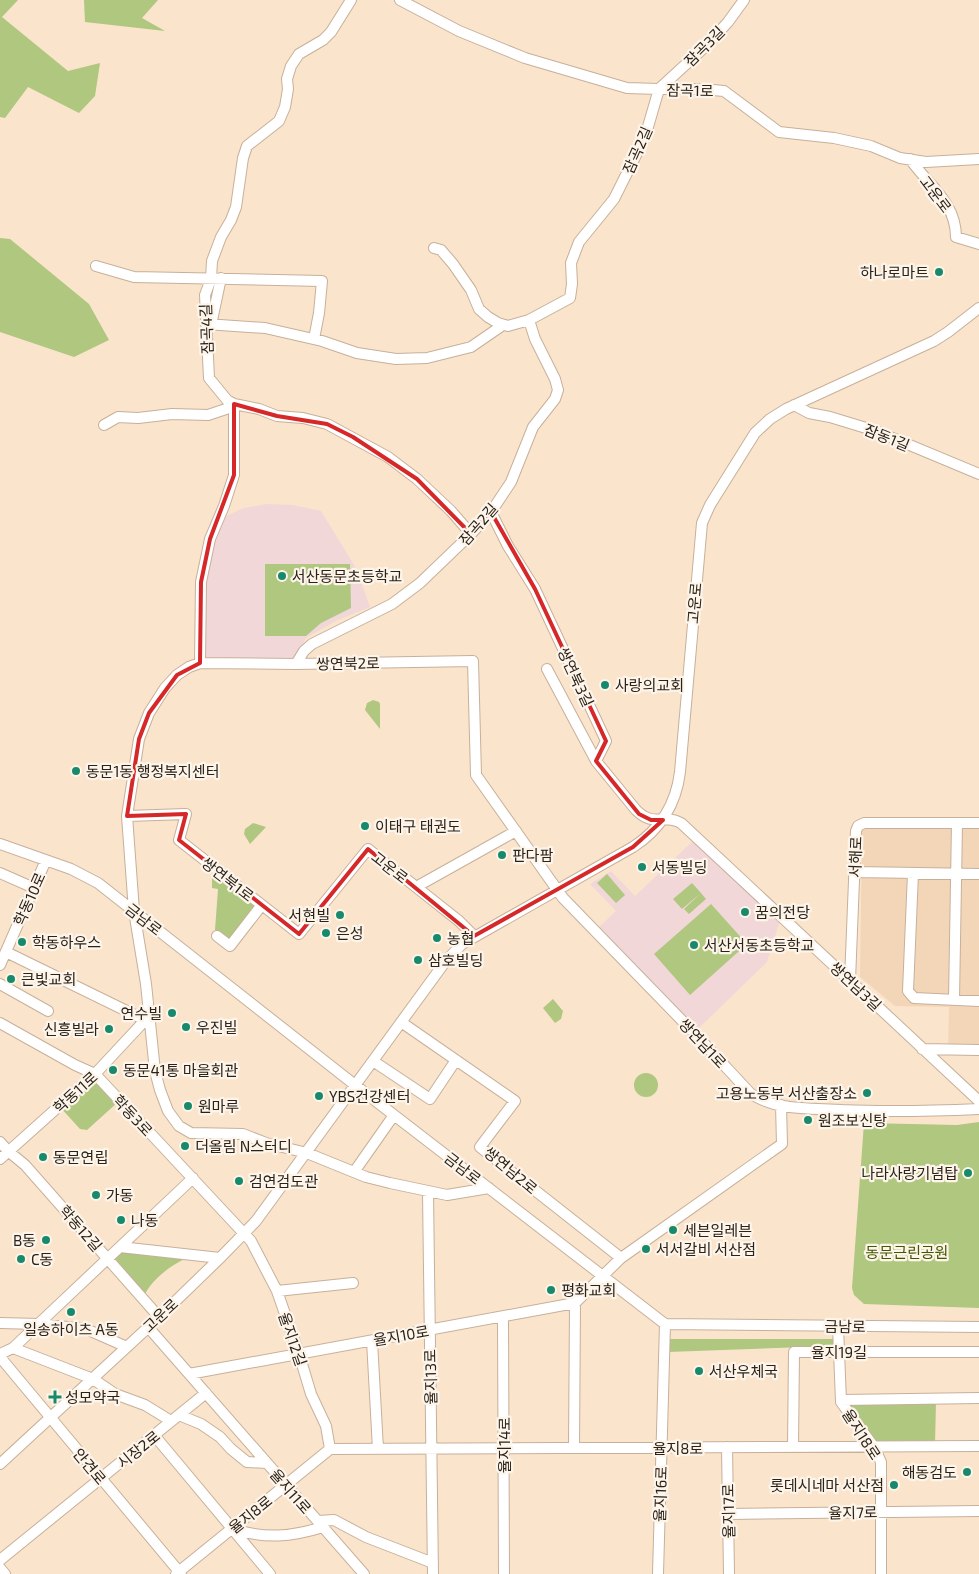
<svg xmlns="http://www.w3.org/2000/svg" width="979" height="1574" font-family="'Exo 2','Noto Sans KR',sans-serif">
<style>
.built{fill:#f3d6b8}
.education{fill:#f2d7d9}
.green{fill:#afc77f}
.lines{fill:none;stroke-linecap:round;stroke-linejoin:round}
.minor-casing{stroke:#c7b09a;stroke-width:12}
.minor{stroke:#fff;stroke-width:10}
.marked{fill:none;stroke:#d62828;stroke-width:4;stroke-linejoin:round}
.poi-dot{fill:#188a6b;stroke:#fdf4ea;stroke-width:2}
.labels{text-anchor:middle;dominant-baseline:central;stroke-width:4.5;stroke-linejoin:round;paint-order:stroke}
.street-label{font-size:15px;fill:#2b2219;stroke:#fdf4ea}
.poi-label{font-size:15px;fill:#2b2219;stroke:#fdf4ea;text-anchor:start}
.park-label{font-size:15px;fill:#435701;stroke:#fdf4ea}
</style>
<rect width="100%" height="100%" fill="#fbe4cc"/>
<path class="built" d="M862,827L979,829V1054L948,1053L949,1007L895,1006L860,977Z"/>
<path class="education" d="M266,504L293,505L321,511L356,568L370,607L336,621L306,638L294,662L202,658L203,585L212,541L222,520L228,515L244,508Z
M695,839L780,921L767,962L697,1030L599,927L616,911L590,884L611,871L635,896Z"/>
<path class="green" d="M0,0H18L2,17L68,71L100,63L95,96L79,113L28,87L5,118L0,117Z
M84,0H158L142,18L165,31L85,22Z
M0,238L10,239L89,304L109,340L74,357L0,332Z
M265,564H350L351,608L321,623L306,636H265Z
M373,700L379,702L380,704V729L365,710L367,703Z
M253,823L266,827L250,844L244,834L245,829Z
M212,870L255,904V909L232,940L226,941L215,930L218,889L212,888Z
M607,874L625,895L616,903L597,883Z
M692,883L701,893L682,909L673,899Z
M701,893L706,899L689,914L684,909Z
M711,904L747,944L690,995L654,954Z
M553,999L563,1011L561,1019L555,1023L543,1008Z
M634 1085a12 12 0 1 1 24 0a12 12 0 1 1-24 0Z
M95,1076L118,1102L87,1130L80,1129L60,1107Z
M979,1122V1308L864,1304L854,1295L852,1288L864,1123L957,1125Z
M121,1251L186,1258C169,1267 153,1278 144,1296L114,1260L116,1255Z
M669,1339H833V1346L668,1352Z
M936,1402L935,1444L877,1446L846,1404Z"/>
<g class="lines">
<g class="minor-casing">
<path id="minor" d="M351,0L331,32L323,40L299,54L291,66L287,79L288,89L285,107L279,121L247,146L243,158L236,207L231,220L221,237L212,261L211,279L205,295L209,378L227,400L234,404L259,409L277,416L303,418L327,424L388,457L417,479L451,511L471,534
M400,0L459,31L525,58L627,88L659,89H702L724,91L779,132L834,138L871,146L900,158L926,162L979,159
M910,159C928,185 956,202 956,237L979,244
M434,248L441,250L453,264L471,290L479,309L488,317L498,323L508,326L529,320
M96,266L134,277L322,281L319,313L314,339
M206,324L265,328L322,341L357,353L396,359L427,358L471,347L503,325
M211,325L221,278
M794,405L809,413L830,417L876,431L979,474
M104,425L118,417L138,418L172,414L208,415L226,409L234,404
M491,512L508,546L535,589L606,741L596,761L636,810C654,828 663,813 681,823L979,1101
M200,663L201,582L210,539L224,506L234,475V404
M296,664L304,651L312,644L392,604L420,583L471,534L491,512L511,482L533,427L555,399L558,390L555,379L535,339L529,320L570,298L572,284L571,263L579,242L614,199L645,137L659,89L709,43L728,22L744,0
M547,669L596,761
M127,816L186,814L179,840L299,934L368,849L459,921L474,936
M0,844L71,869L98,883L355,1085L665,1324L979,1327
M855,872L979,874
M0,873L34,888
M913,873L908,991L914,998L979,1001
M416,887L516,831
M217,936L230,946L261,906
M6,952L145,1020
M0,965L46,860
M850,980L856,831L858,826L864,823H979
M0,984L48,1011
M954,1000L957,823
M401,1022L515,1101L480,1147L621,1258
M0,1023L75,1065L95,1074L251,1241L277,1291L299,1354L311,1394L326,1426L330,1449
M922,1049L979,1050
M373,1061L430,1099L456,1060
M0,1142L8,1151L25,1165L159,1317
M0,1159L95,1074L149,1016
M354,1172L394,1115
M489,1188L447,1195L390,1183L366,1177L307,1153L266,1143L243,1134L191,1133L179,1126L168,1111L160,1090L155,1071L146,984L134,911L127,816L139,739L149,713L165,688L177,675L189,667L200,663L296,664L473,661L476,775L563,898L698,1037L750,1093C775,1111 812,1108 842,1110C888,1112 933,1111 979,1109
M428,1192L433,1574
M120,1247L220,1258
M277,1291L353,1283
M503,1317L504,1574
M0,1323L39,1324L86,1329L127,1347
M838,1326L841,1402L874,1447L881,1462V1574
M148,1327L364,1574
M372,1341L378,1449
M13,1348L93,1379L115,1394L145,1405L171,1421
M0,1354L13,1348L193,1178
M0,1357L181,1574
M189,1374L575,1303L621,1258L782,1144L781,1105
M841,1400L979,1398
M179,1415L201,1424L220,1437L231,1449L247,1462L267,1463
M154,1435L270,1574
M727,1447L729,1574
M793,1447L794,1352H979
M574,1448L575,1303
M0,1464L155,1321L220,1258L256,1221L445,962L462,944L633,847C661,829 676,805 680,772L702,523L710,505L755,433L770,419L786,409L934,341L948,332L979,308
M728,1514L979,1511
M318,1521L334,1520L366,1537L433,1563
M233,1529C265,1539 291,1537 323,1527
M0,1560L206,1393
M0,1568L5,1574
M176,1574L330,1449L979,1446
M658,1574L665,1324"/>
</g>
<use href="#minor" class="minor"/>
</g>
<path class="marked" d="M234,404L277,416L327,424L353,437L417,479L471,534L491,512L535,589L606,741L596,761L639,814L651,820H663L633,847L474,936L368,849L299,934L179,840L186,814L127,816L139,739L149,713L177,675L200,663L201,582L210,539L234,475Z"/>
<g class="poi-dot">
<circle cx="939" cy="272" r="5"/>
<circle cx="282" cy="576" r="5"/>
<circle cx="605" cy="685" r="5"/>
<circle cx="76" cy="771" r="5"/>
<circle cx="365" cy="826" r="5"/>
<circle cx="502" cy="855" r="5"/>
<circle cx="642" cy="867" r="5"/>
<circle cx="745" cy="912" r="5"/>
<circle cx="340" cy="915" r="5"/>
<circle cx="326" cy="933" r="5"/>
<circle cx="437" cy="938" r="5"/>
<circle cx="22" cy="942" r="5"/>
<circle cx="694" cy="945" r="5"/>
<circle cx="418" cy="960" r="5"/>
<circle cx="11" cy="979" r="5"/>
<circle cx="172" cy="1013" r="5"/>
<circle cx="186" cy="1027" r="5"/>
<circle cx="109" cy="1029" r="5"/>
<circle cx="113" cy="1070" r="5"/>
<circle cx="867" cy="1093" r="5"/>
<circle cx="319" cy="1096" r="5"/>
<circle cx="188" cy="1106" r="5"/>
<circle cx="808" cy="1120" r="5"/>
<circle cx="185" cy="1146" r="5"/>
<circle cx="43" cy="1157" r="5"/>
<circle cx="968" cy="1173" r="5"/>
<circle cx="239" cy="1181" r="5"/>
<circle cx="96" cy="1195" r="5"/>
<circle cx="121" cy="1220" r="5"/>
<circle cx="673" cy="1230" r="5"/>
<circle cx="46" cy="1240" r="5"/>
<circle cx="646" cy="1249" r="5"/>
<circle cx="21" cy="1259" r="5"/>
<circle cx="551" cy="1290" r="5"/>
<circle cx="71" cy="1312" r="5"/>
<circle cx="699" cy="1371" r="5"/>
<path d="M52.5 1389.5h5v5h5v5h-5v5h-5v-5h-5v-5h5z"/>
<circle cx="967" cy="1472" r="5"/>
<circle cx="894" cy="1485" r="5"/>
</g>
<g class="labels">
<g class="street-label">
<text transform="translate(704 46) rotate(-45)">잠곡3길</text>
<text transform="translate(690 90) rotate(1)">잠곡1로</text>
<text transform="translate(637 150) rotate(-66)">잠곡2길</text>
<text transform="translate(936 194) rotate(53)">고운로</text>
<text transform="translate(206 329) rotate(-92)">잠곡4길</text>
<text transform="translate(887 437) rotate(22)">잠동1길</text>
<text transform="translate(478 524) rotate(-49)">잠곡2길</text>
<text transform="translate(694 603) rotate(-85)">고운로</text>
<text transform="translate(348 663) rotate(-1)">쌍연북2로</text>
<text transform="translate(576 677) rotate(65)">쌍연북3길</text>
<text transform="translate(855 857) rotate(-88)">서해로</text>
<text transform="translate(390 867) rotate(38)">고운로</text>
<text transform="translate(228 879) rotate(38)">쌍연북1로</text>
<text transform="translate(29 899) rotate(-66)">학동10로</text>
<text transform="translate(144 919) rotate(38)">금남로</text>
<text transform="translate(856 986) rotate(43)">쌍연남3길</text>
<text transform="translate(703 1043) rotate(47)">쌍연남1로</text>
<text transform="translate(75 1092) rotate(-42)">학동11로</text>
<text transform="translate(133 1115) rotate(47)">학동3로</text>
<text transform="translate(463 1168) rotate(38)">금남로</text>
<text transform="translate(511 1170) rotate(40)">쌍연남2로</text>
<text transform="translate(81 1228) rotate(49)">학동12길</text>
<text transform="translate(160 1315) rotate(-43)">고운로</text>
<text transform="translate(845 1326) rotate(1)">금남로</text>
<text transform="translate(401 1335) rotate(-10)">율지10로</text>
<text transform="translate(293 1339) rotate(71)">율지12길</text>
<text x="839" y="1352">율지19길</text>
<text transform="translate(430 1377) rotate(-91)">율지13로</text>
<text transform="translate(862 1434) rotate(57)">율지18로</text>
<text transform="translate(504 1445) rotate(-90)">율지14로</text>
<text x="678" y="1448">율지8로</text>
<text transform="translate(138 1449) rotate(-39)">시장2로</text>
<text transform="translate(90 1466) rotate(50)">안견로</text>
<text transform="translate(291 1491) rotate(49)">율지11로</text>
<text transform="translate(660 1494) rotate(-88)">율지16로</text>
<text transform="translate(728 1511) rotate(-91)">율지17로</text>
<text transform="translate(853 1512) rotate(-1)">율지7로</text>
<text transform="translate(250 1514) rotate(-39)">율지8로</text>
</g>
<g class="poi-label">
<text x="929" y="272" text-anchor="end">하나로마트</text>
<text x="292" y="576">서산동문초등학교</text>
<text x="615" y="685">사랑의교회</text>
<text x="86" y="771">동문1동 행정복지센터</text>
<text x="375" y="826">이태구 태권도</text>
<text x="512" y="855">판다팜</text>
<text x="652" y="867">서동빌딩</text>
<text x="755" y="912">꿈의전당</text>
<text x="330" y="915" text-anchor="end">서현빌</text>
<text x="336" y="933">은성</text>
<text x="447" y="938">농협</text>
<text x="32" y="942">학동하우스</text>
<text x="704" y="945">서산서동초등학교</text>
<text x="428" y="960">삼호빌딩</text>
<text x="21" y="979">큰빛교회</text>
<text x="162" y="1013" text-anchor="end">연수빌</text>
<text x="196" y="1027">우진빌</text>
<text x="99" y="1029" text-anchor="end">신흥빌라</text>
<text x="123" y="1070">동문41통 마을회관</text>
<text x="857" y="1093" text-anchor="end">고용노동부 서산출장소</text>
<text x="329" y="1096">YBS건강센터</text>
<text x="198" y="1106">원마루</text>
<text x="818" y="1120">원조보신탕</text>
<text x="195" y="1146">더올림 N스터디</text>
<text x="53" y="1157">동문연립</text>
<text x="958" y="1173" text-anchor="end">나라사랑기념탑</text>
<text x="249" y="1181">검연검도관</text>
<text x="106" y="1195">가동</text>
<text x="131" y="1220">나동</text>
<text x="683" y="1230">세븐일레븐</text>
<text x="36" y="1240" text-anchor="end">B동</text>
<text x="656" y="1249">서서갈비 서산점</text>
<text x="31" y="1259">C동</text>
<text x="561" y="1290">평화교회</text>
<text x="71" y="1329" text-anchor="middle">일송하이츠 A동</text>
<text x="709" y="1371">서산우체국</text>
<text x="65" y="1397">성모약국</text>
<text x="957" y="1472" text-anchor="end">해동검도</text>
<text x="884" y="1485" text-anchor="end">롯데시네마 서산점</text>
</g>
<g class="park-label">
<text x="907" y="1252">동문근린공원</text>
</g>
</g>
</svg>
